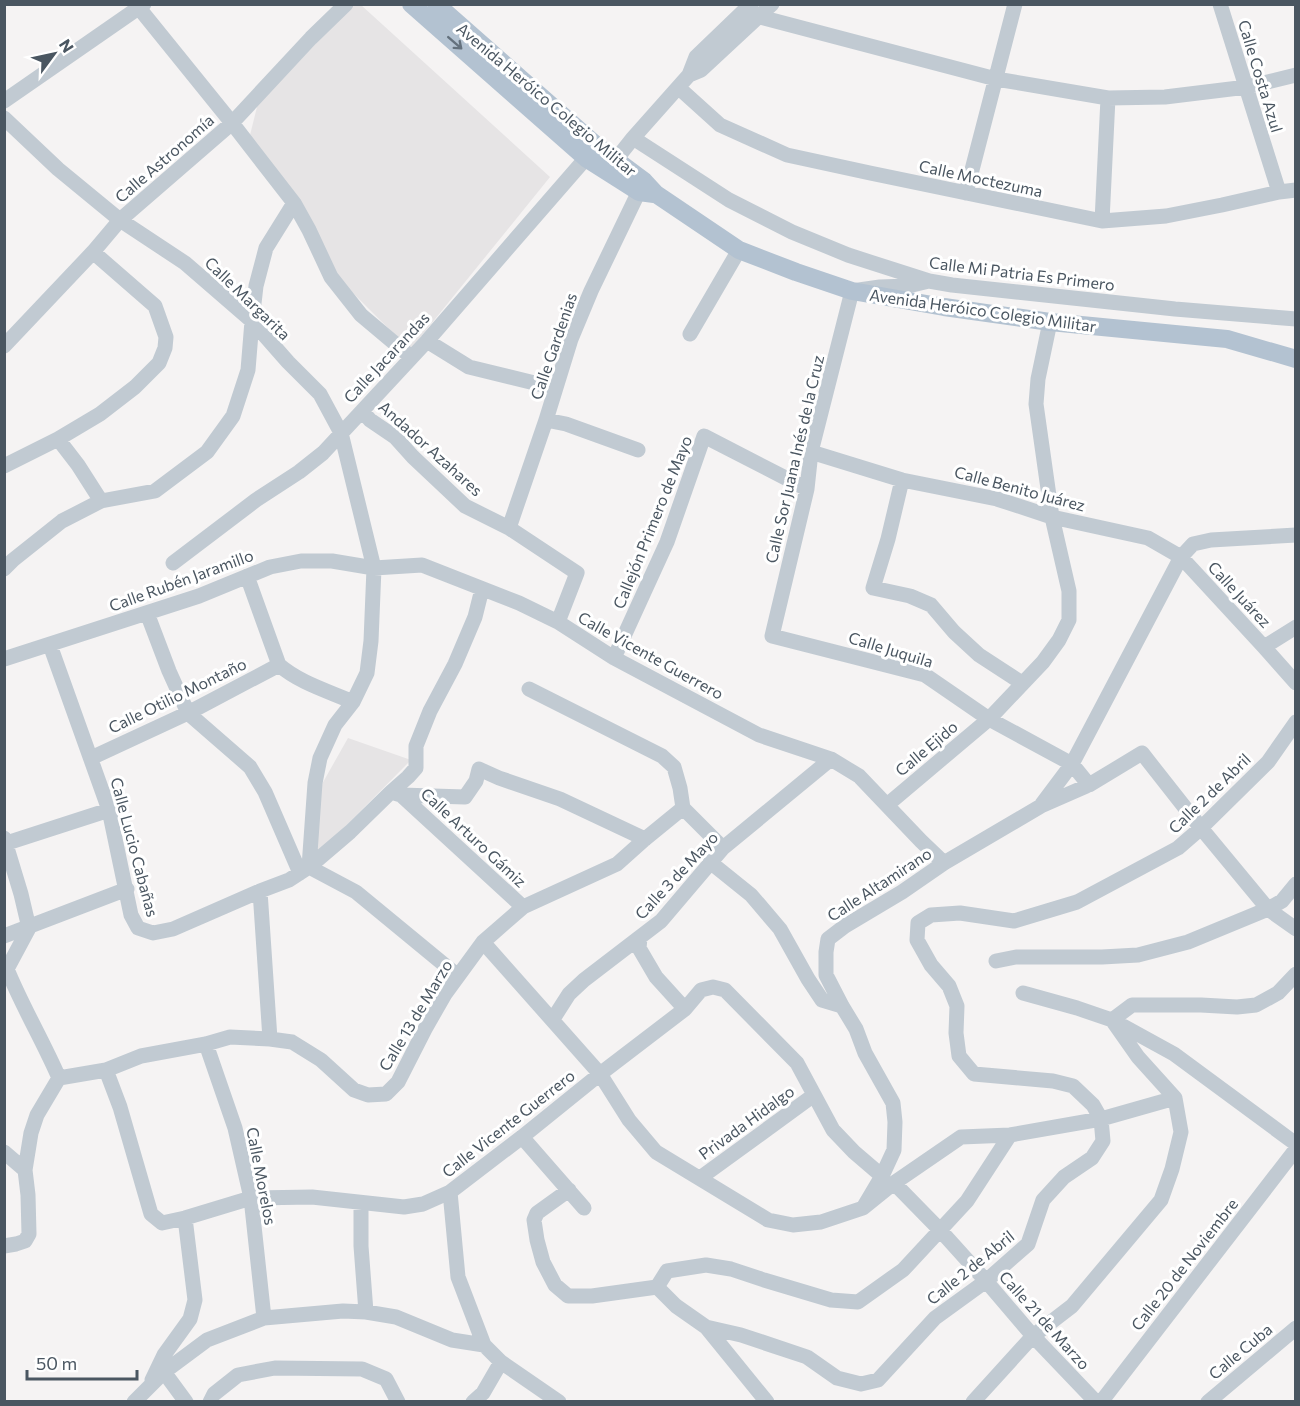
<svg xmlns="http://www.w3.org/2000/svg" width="1300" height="1406" font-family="Commissioner,sans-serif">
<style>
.education{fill:#e6e4e5}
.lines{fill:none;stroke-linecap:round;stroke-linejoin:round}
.minor{stroke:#c1cad2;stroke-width:15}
.major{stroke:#b3c2d1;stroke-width:18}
.oneway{stroke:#64717d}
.labels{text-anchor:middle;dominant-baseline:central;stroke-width:6;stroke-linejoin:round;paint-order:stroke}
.street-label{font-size:16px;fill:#4a5661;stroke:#fff}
</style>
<rect width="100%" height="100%" fill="#f5f3f3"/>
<path class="education" d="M353,5H361L550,177L410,350L338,278L249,139L258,103Z
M348,738L411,760L315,857L322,784Z"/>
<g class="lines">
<path class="minor" d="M1220,4L1279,192
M139,8L232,123L294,203L309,230L331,277L361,315L411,357
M760,17L996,79L1108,98L1165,97L1247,87L1296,75
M689,75L701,70L772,4
M679,88L720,125L787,155L870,173L1102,221L1166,216L1222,205L1279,192L1296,190
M4,101L144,4
M4,118L58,169L120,220L185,263L252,321L288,362L320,394L341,433L374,568L371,641L367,673L353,702L335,725L320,758L315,783L309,867L289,880L260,891L173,929L153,933L138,928L131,915L109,810L50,645
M633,138L729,200L792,232L848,255L929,281L952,285L1175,309L1296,319
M610,167L633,138L689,75L696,57L751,4
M966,193L1015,4
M1102,221L1108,98
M929,281L908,286L880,287L852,291L811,452L807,489L772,636L925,675L989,719L1072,764L1089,785
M690,334L739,250
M427,341L469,367L555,388
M4,346L93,252L120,220L232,123L311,38L346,4
M362,411L370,420L395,437L413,457L465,506L509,528L577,573L558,622
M546,420L566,424L638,450
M58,439L78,465L101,501
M811,452L902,480L997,499L1052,517L1148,538L1181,557L1264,647L1296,683
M4,466L58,439L100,414L135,387L159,363L165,348L166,337L155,306L93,252
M902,480L888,539L873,588L910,596L931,605L954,632L979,655L1022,683
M509,528L546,420L571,339L591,291L643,183
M173,563L256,500L299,472L323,453L427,341L593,150
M4,569L13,560L62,521L101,501L155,491L207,452L233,416L248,370L252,321L256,286L266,248L294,203
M247,576L279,665C300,683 328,691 353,702
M147,613L169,671L188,713L250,767L265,792L300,873
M1264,647L1296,627
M614,658L667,542L704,436L807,489
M4,659L199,596L270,567L301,561H332L374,568L422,565L519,603L558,622L614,658L759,735L831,759L859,776L921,841L944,863
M529,689L662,756L674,767L680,788L683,808
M91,758L188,713L279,665
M391,792L408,777L416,768V746L430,711L455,664L475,617L482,589
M401,795L523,907
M1042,804L1072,764L1181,557L1193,544L1211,540L1296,535
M887,805L989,719L1043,662L1059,640L1069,620V591L1052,517L1036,404L1038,379L1050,322
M683,808L723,848
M4,838L21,894L29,928
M7,843L109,810
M710,862L751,895L780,929L808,979L822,1000L842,1006
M260,891L270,1039
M29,928L7,969C22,1006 43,1041 59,1078
M4,936L127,889
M640,938L639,948L656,977L685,1009
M483,942L600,1074L629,1120L656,1152L768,1220L793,1225L821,1222L863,1208L894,1183L961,1137L1010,1135L1101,1119L1175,1098
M996,961L1016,957H1102L1138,955L1188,942L1268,909L1282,901L1296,884
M458,976L356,892L309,867L350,832L391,792L401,795L465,797L476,781L479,769L499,778L560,799L645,839
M1023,993L1077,1008L1112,1020L1174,1054L1296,1144
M553,1019L569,994L584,980L661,921L723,848L831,759
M206,1044L235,1128L251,1198L264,1318
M106,1070L120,1107L151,1214L162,1223L185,1218L251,1198L312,1197L404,1207L423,1204L450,1192L522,1137L600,1074L685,1009L701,990L713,987L725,990L797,1063L833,1130L854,1152L882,1176L863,1208
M522,1137L584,1208
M4,1152L25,1170
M882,1176L894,1150L895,1122L893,1103L865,1053L856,1029L842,1006L826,975V952L828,939L845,926L902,892L944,863L1041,806L1089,785L1142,753L1201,828L1268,909L1296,929
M700,1178L814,1095
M894,1183L940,1230L986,1281L1033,1336L1096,1402
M569,1190L537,1213L534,1220L537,1240L543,1262L555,1285L568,1296H592L657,1287L667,1271L706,1265L731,1269L764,1280L831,1300L858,1302L903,1270L967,1201L1010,1135
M450,1192L458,1277L484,1345L501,1362L559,1402
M361,1203V1246L366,1312
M4,1246L16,1244L25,1241L29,1234L28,1195L25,1170L31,1133L37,1115L59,1078L106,1070L141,1056L206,1044L230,1037L270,1039L292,1042L321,1060L354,1090L368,1095L386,1094L398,1082L425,1029L445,994L483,942L523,907L617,864L645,839L683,808
M657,1287L676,1306L706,1327L767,1402
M706,1327L741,1335L807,1357L837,1378L861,1384L878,1380L935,1318L986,1281L1028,1244L1043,1200L1064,1177L1092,1158L1103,1141L1101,1119L1093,1105L1073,1086L1053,1081L974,1074L959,1056L956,1033L957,1006L949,986L931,965L917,940L918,923L931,915L960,913L1014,921L1077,902L1178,848L1201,828L1268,762L1296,722
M164,1372L186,1402
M152,1380L164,1355L190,1319L195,1300L185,1218
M134,1402L164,1372L207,1340L264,1318L343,1311L366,1312L396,1317L452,1340L484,1345
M210,1402L214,1394L238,1375L275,1368L362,1369L386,1379L398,1402
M473,1402L483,1393L501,1362
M973,1402L1033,1336L1072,1306L1161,1200L1172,1169L1181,1132L1175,1098L1138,1057L1112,1020L1132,1005H1201L1237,1007L1256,1005L1278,993L1296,974
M1101,1402L1296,1149
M1208,1402L1296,1328"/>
<path class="major" d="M411,4L587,159L639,192L654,194
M436,4L597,146L644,181L656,194L739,250L796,272L852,291L944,307L1050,322L1227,339L1296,359"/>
</g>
<defs><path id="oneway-shaft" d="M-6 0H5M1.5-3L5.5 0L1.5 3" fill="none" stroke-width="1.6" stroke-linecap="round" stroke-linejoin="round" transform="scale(1.5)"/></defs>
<use class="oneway" href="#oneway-shaft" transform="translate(455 43) rotate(41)"/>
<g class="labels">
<g class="street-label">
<text transform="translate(1261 76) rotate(73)">Calle Costa Azul</text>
<text transform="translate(547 99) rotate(40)">Avenida Heróico Colegio Militar</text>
<text transform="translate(164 158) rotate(-41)">Calle Astronomía</text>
<text transform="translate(981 178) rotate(12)">Calle Moctezuma</text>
<text transform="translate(1022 273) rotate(7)">Calle Mi Patria Es Primero</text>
<text transform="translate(248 298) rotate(44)">Calle Margarita</text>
<text transform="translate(983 310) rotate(8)">Avenida Heróico Colegio Militar</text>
<text transform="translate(553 346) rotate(-71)">Calle Gardenias</text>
<text transform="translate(386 357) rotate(-47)">Calle Jacarandas</text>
<text transform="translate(431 448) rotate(42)">Andador Azahares</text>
<text transform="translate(794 459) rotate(-77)">Calle Sor Juana Inés de la Cruz</text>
<text transform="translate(1020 488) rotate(15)">Calle Benito Juárez</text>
<text transform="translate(652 522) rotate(-68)">Callejón Primero de Mayo</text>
<text transform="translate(181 580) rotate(-20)">Calle Rubén Jaramillo</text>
<text transform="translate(1240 594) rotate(47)">Calle Juárez</text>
<text transform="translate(891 649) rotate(17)">Calle Juquila</text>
<text transform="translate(651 655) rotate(29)">Calle Vicente Guerrero</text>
<text transform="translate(177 695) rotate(-26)">Calle Otilio Montaño</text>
<text transform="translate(926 748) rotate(-40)">Calle Ejido</text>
<text transform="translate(1209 793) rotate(-44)">Calle 2 de Abril</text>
<text transform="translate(474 837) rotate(43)">Calle Arturo Gámiz</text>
<text transform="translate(135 847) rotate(75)">Calle Lucio Cabañas</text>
<text transform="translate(676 875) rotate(-47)">Calle 3 de Mayo</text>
<text transform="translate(879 884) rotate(-33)">Calle Altamirano</text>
<text transform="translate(415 1015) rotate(-59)">Calle 13 de Marzo</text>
<text transform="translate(746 1122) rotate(-36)">Privada Hidalgo</text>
<text transform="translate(508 1123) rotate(-38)">Calle Vicente Guerrero</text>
<text transform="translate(262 1176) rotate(79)">Calle Morelos</text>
<text transform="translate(1184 1264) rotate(-52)">Calle 20 de Noviembre</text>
<text transform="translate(970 1267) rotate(-39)">Calle 2 de Abril</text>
<text transform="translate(1045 1320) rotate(48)">Calle 21 de Marzo</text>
<text transform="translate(1240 1351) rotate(-40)">Calle Cuba</text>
</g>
</g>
<rect width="1300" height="1406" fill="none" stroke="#4a5661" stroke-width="12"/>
<g transform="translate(54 54) rotate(57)" stroke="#ffffff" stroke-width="4.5" paint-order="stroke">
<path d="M0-4.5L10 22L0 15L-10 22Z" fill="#4a5661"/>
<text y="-9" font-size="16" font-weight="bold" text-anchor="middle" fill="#4a5661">N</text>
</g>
<path d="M27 1370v9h110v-9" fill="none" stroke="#4a5661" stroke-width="3"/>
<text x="36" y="1370" font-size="18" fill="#4a5661" stroke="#ffffff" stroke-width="4.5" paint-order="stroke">50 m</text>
</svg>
